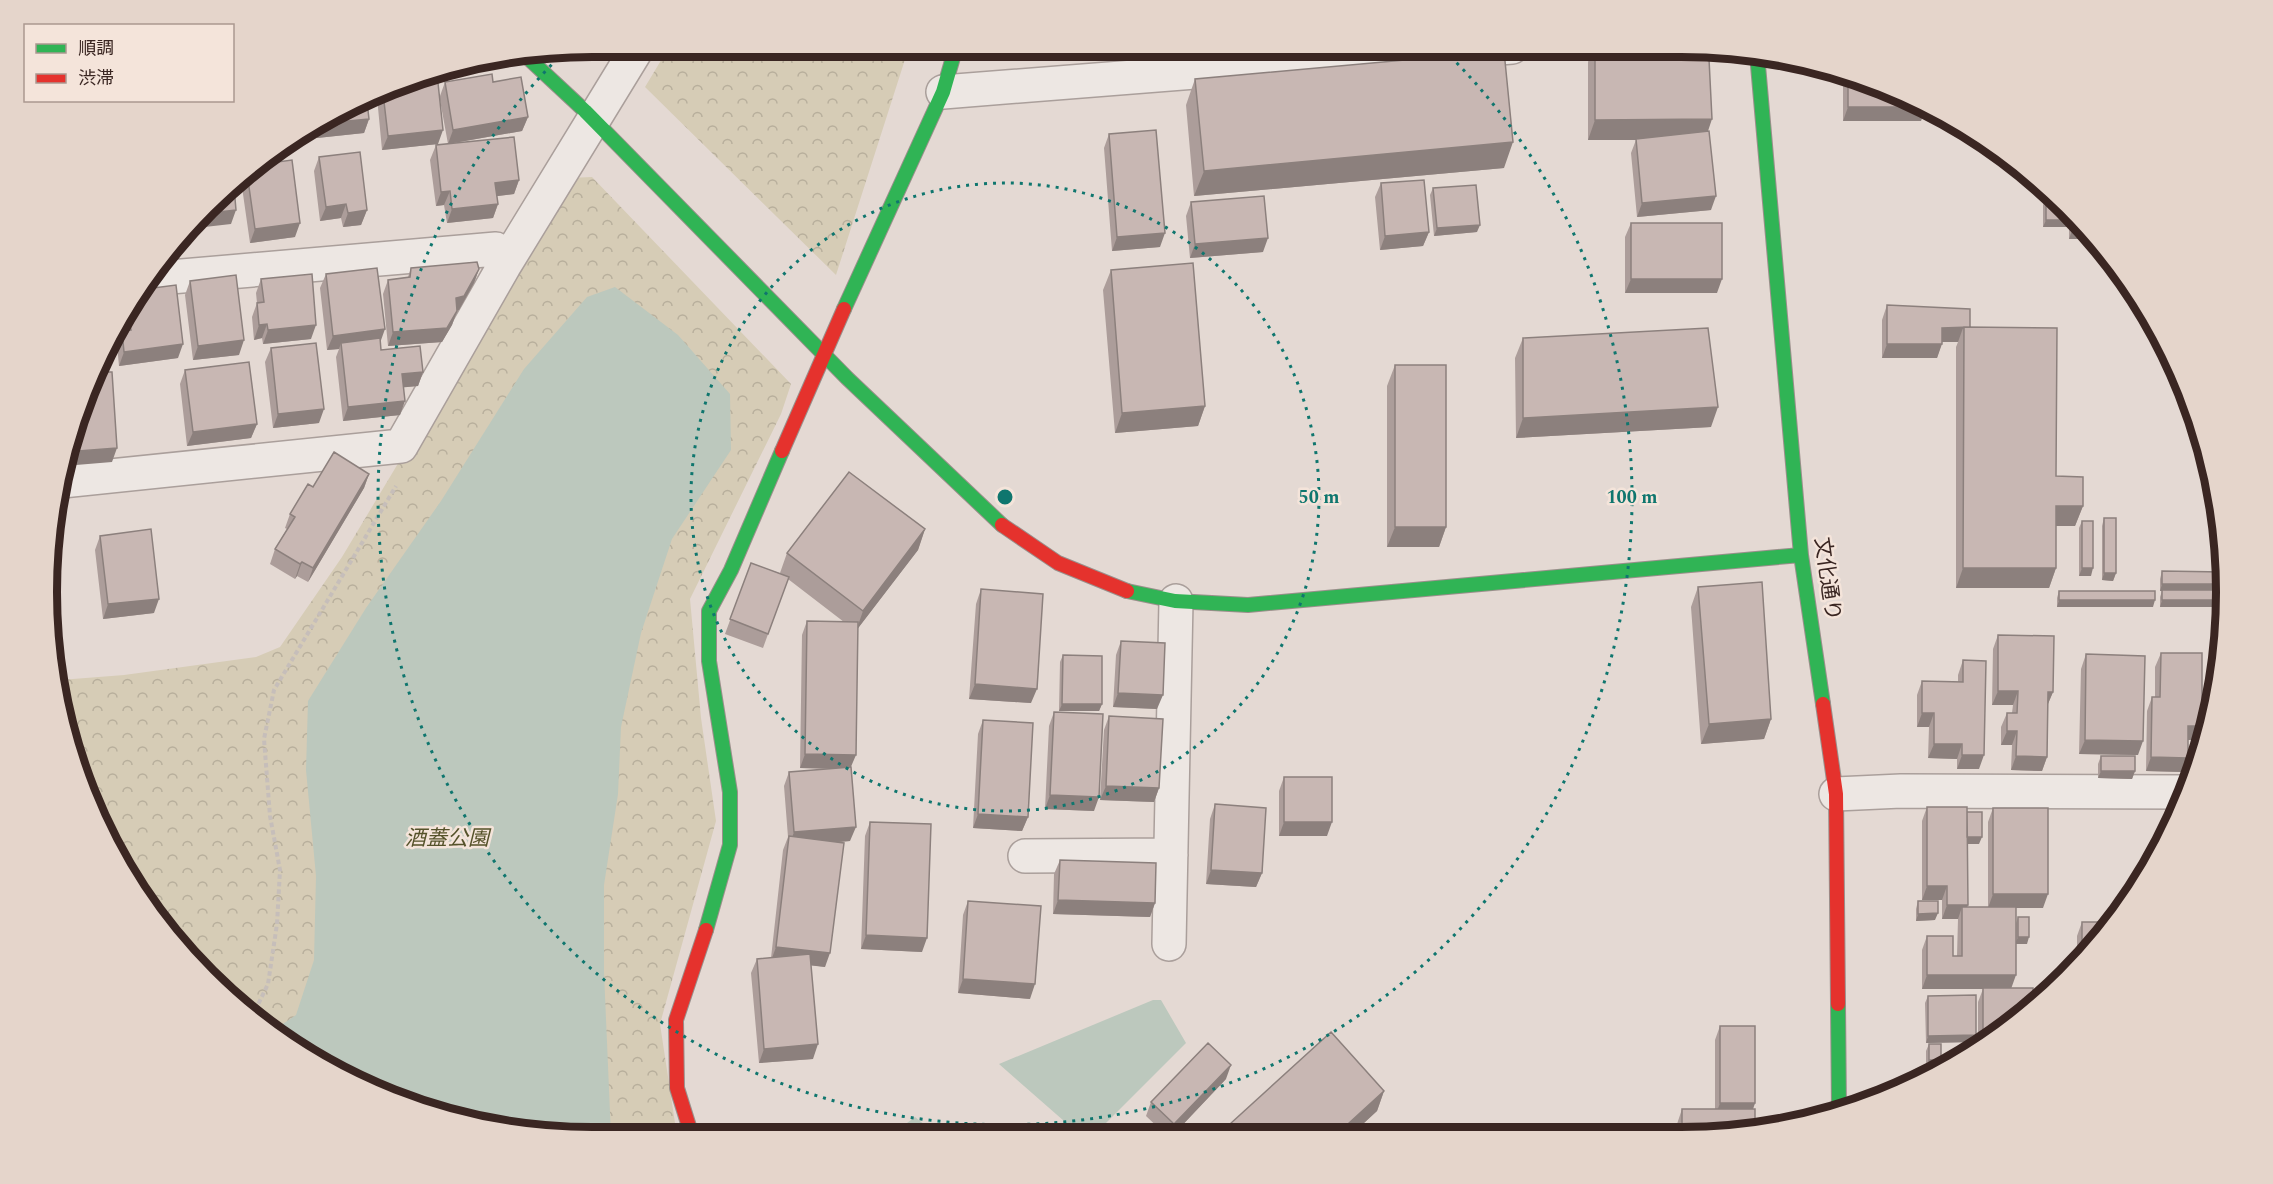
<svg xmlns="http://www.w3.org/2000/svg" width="2273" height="1184" font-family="Spectral,'Noto Sans JP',serif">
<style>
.forest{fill:url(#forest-crowns)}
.water{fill:#bcc8bd}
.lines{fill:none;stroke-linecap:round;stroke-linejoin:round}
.street-casing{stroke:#aa9f9b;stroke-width:36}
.fast-casing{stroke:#9a8f8b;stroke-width:16}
.jam-casing{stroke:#9a8f8b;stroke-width:16}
.path{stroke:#c6beba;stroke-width:4;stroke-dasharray:4.5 3;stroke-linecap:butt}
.street{stroke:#ede7e3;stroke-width:33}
.fast{stroke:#30b455;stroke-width:14}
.jam{stroke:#e5322d;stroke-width:14}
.wall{fill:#ac9d9a}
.shaded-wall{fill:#8c807d}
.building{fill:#c8b7b3;stroke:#8c807d;stroke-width:1.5}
.ring{fill:none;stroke:#0f766e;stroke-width:3;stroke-dasharray:3 6}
.labels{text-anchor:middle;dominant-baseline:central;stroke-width:5;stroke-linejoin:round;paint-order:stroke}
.street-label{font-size:21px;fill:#3a2622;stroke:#f4e4da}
.park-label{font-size:21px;font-style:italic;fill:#55522a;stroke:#f4e4da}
.rim{fill:none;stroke:#3a2622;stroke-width:8}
.centre{fill:#0f766e;stroke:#f4e4da;stroke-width:3}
.ring-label{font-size:18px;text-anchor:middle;font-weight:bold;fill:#0f766e;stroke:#f4e4da;stroke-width:5;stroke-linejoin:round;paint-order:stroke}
</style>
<defs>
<pattern id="forest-crowns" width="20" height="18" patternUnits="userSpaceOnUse" patternTransform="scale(1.5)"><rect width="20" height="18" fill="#d6ccb6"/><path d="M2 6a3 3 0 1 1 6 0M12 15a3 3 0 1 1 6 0" fill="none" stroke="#b8af9c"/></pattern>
</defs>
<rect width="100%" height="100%" fill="#e4d9d3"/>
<path class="forest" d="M669,47H909L836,275L645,87Z
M592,177L791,384L781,414L690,599L701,718L716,821L660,1024L677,1136H557L451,1119L350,1081L260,1025L182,952L88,801L60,680L124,675L256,657L280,647L342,557L569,178Z"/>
<path class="water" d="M615,287L678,335L730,394L731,450L672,539L641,633L621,727L618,794L604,885V972L611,1136H557L451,1119L350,1081L271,1032L296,1015L314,960L316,876L306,770L308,701L366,608L441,501L524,369L587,297Z
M1153,1000H1161L1186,1043L1094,1135H1080L999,1064Z
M915,1117L937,1135H891Z"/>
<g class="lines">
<g class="street-casing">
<path id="street" d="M943,92L1512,47
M147,279L496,249L509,257
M62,481L401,446L504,266L638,47
M1836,794L1901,791L2186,792
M1025,856L1171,855
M1169,944L1176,601"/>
</g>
<g class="fast-casing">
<path id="fast" d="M1757,54L1801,555L1823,704
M527,57L585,111L847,378L1002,525
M844,309L943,92L956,47
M1127,591L1175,601L1248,605L1801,555
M706,930L730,845V792L709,661V611L731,570L782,451
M1838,1004L1839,1110"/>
</g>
<g class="jam-casing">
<path id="jam" d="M782,451L844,309
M1002,525L1058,563L1127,591
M1823,704L1836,794L1838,1004
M692,1136L677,1088L676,1020L706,930"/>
</g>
<path class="path" d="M252,1017L268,984L277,924L280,870L270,816L264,739L274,690L396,486"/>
<use href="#street" class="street"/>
<use href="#fast" class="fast"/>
<use href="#jam" class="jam"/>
</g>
<path class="wall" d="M1593,48H1680L1681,60L1708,131L1711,210L1637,217L1631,153L1636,140H1588V62Z
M1843,73L1923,103L1921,121H1843Z
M416,76L428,84L440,96L445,82H493L528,117L522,131L448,144L440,100L438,144L382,150L377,97Z
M1195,79L1504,168L1194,196L1186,105Z
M367,102L369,119L364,133L317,138L316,129Z
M1109,134L1160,247L1112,251L1104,148Z
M436,145L519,180L514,194L497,196L498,204L493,218L447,223L444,205L436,206L430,160Z
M319,157L367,210L361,225L343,227L341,218L320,221L314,171Z
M255,165L295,237L250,243L241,180Z
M1381,183L1429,232L1423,246L1380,250L1375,197Z
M1433,188L1477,232L1434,236L1430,195Z
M2046,197H2054L2091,233L2096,239H2069V223L2068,227H2043V205Z
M1191,202L1263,252L1190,258L1186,216Z
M1631,223L1717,293H1625V237Z
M411,268L479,269L474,283L459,310L457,311L452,325L442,342L388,346L383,294L388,280L408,277Z
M1111,270L1205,406L1198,426L1115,433L1103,290Z
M326,274L380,342L381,350L423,372L418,386L404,387L400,415L343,421L336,357L339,349L327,350L320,288Z
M261,279L311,339L263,344L262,338L254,340L252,317L257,303L256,293Z
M190,281L239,355L193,360L185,295Z
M138,290L178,358L119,366L117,345L122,331H123V327H121Z
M1887,305L1970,327L2056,476L2083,506L2075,526H2056V568L2049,588H1956V347L1958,342H1942L1937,358H1882V320Z
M1523,338L1711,427L1516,438L1515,358Z
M271,348L319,423L273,428L265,362Z
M1395,365L1446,527L1439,547H1387V386Z
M185,370L257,424L251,438L187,446L180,384Z
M369,474L364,488L308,582L297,576L295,579L270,564L275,549L287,529L285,528L290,514L313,487Z
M2104,518L2116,573L2113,581L2102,580V526Z
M2082,521L2091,576H2079V528Z
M925,529L918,550L857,629L851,768L850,841L839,842L825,967L811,965L813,1059L759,1063L751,973L757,959L771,958L783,850L788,837L784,786L789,772L832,769L800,768L802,635L807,621L844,622L788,579L763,648L725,634L751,563L782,574L780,573L787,553Z
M100,536L154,613L103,619L95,550Z
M2162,571L2225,607H2160V597L2162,591H2160V579Z
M1698,587L1771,719L1764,739L1701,744L1691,607Z
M981,589L1031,703L969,699L976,604Z
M2059,591L2153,607H2057V598Z
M1998,635L2053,692L2048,704L2047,757L2042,771L2011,770L2012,745H2001V727L2007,713H2012L2013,705H1992L1993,649Z
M1121,641L1157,709L1113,707L1116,655Z
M2161,653L2196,740H2188L2183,772L2146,771L2147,711L2152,697H2155V667Z
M2086,654L2138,755L2079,754L2081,669Z
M1063,655L1102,704L1099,711H1059L1060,662Z
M1963,660L1979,769H1957V759L1928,758L1929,727H1917V695L1922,681L1958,682V675Z
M2213,683H2216L2208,734V697Z
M1054,712L1094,811L1045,809L1049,726Z
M1109,716L1159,788L1154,802L1100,800L1104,730Z
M983,720L1028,817L1022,831L973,828L978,734Z
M2101,756L2135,771L2132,779L2098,778V764Z
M1284,777L1327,836H1279V791Z
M1215,804L1262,873L1256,887L1206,884L1210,819Z
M1927,807L1967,813L1979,844H1967V907H1988V822L1993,808L2043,908H2016V923L2018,917L2027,944H2016L1984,1045L1978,1049V1002L1983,989H1922V950L1927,936L1953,956H1957L1958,919H1942V900H1922V821Z
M870,822L922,952L861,949L865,836Z
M1060,860L1155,903L1150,917L1053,914L1054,874Z
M968,901L1030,999L958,993L963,915Z
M1918,901L1935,920L1916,921V909Z
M2082,922L2091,952L2077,964V936Z
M1928,996L1976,1035L1973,1042L1926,1043L1925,1003Z
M1720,1026L1755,1103L1753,1109V1133H1677V1124L1682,1109H1715V1040Z
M1929,1044L1941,1062H1953L1931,1074L1934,1067H1926V1051Z
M1226,1079L1173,1135H1166L1146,1116L1151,1102Z
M1384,1091L1377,1111L1352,1134H1227L1230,1124Z"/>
<path class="shaded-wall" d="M1848,107H1926L1921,121H1843Z
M528,117L522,131L448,144L453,130Z
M369,119L364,133L317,138L321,127L327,123Z
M1712,119L1705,140H1588L1595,120Z
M443,130L438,144L382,150L388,136Z
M1513,142L1504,168L1194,196L1204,171Z
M290,143L286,154L264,157Z
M519,180L514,194L490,197L495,183Z
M450,191L444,205L436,206L441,192Z
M1716,196L1711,210L1637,217L1642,203Z
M346,204L341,218L320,221L326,207Z
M498,204L493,218L447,223L452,209Z
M236,210L231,224L196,228L210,213Z
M367,210L361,225L343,227L348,213Z
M2046,220H2070L2068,227H2043Z
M300,223L295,237L250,243L255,229Z
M1480,225L1477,232L1434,236L1437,228Z
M2074,225H2083L2091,233L2096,239H2069Z
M1429,232L1423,246L1380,250L1385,236Z
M1165,233L1160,247L1112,251L1117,237Z
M1268,238L1263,252L1190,258L1195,244Z
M479,269L474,283L459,310L451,312L456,298Z
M1631,279H1722L1717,293H1625Z
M457,311L452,325L442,342L388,346L393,332Z
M267,324L262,338L254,340L259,325Z
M316,325L311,339L263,344L268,330Z
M1942,328H1963L1958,342H1937Z
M385,329L380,343H341L339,349L327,350L333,336Z
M244,340L239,355L193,360L198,346Z
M183,344L178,358L119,366L124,352Z
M1887,344H1942L1937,358H1882Z
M111,359L106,373L100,374L106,360Z
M423,372L418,386L397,388L402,374Z
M405,401L400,415L343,421L348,407Z
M1205,406L1198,426L1115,433L1122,413Z
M1718,407L1711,427L1516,438L1523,418Z
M324,409L319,423L273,428L278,414Z
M257,424L251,438L187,446L193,432Z
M117,448L112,462L64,466L65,452Z
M369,474L364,488L308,582L313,568Z
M2056,506H2083L2075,526H2049Z
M1395,527H1446L1439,547H1387Z
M925,529L918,550L856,631L863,611Z
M302,562L297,576L295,579L300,564Z
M1963,568H2056L2049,588H1956Z
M2082,568H2093L2091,576H2079Z
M2104,573H2116L2113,581L2102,580Z
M2162,584H2224V591H2160Z
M159,599L154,613L103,619L108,604Z
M2059,600H2155L2153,607H2057Z
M2162,600H2224L2225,607H2160Z
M975,684L1037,689L1031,703L969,699Z
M1998,691H2018L2013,705H1992Z
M2048,692H2053L2047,706Z
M1118,693L1163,695L1157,709L1113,707Z
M1062,704H1102L1099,711H1059Z
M1922,713H1934L1929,727H1917Z
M1771,719L1764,739L1701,744L1709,724Z
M2188,726H2202L2196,740H2183Z
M2007,731H2017L2012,745H2001Z
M2085,740L2143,741L2138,755L2079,754Z
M1934,744H1962L1957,759L1928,758Z
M805,754L856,755L850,769L800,768Z
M1962,755H1984L1979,769H1957Z
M2016,756L2047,757L2042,771L2011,770Z
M2151,757L2188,758L2183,772L2146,771Z
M2101,771H2135L2132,779L2098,778Z
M1106,786L1159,788L1154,802L1100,800Z
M1050,795L1099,797L1094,811L1045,809Z
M978,814L1028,817L1022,831L973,828Z
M1284,822H1332L1327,836H1279Z
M856,827L850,841L789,846L794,832Z
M1967,837H1982L1979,844H1965Z
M1211,870L1262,873L1256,887L1206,884Z
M1927,886H1947L1942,900H1922Z
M1993,894H2048L2043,908H1988Z
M1058,900L1155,903L1150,917L1053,914Z
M1947,905H1968L1963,919L1962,907L1958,919H1942Z
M1938,913L1935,920L1916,921L1918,914Z
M866,935L927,938L922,952L861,949Z
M2018,937H2029L2027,944H2015Z
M776,947L830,953L825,967L771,961Z
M1927,975H2016L2011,989H1922Z
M963,979L1035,984L1030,999L958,993Z
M1976,1035L1973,1042L1926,1043L1928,1036Z
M818,1044L813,1059L759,1063L764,1049Z
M1929,1060H1941L1939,1067L1936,1062L1934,1067H1926Z
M1231,1065L1226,1079L1173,1135H1171L1174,1124Z
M1384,1091L1377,1111L1352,1134H1337Z
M1720,1103H1755L1750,1117H1715Z"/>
<path class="building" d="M1595,48H1680L1681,60L1709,59L1712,119L1595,120Z
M1504,51L1513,142L1204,171L1195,79Z
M427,74L428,84L438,83L443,130L388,136L383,93L416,76Z
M492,74L493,82L521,77L528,117L453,130L445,82Z
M1848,75L1923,103L1926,105V107H1848Z
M367,102L369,119L327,123Z
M1156,130L1165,233L1117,237L1109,134Z
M1709,131L1716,196L1642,203L1636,139Z
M514,137L519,180L495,183L498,204L452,209L450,191L441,192L436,145Z
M360,152L367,210L348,213L346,204L326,207L319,157Z
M292,160L300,223L255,229L247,173L255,165Z
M1424,180L1429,232L1385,236L1381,183Z
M1476,185L1480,225L1437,228L1433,188Z
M234,187L236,210L210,213Z
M1264,196L1268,238L1195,244L1191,202Z
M2046,197H2054L2070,213V220H2046Z
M2074,217L2083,225H2074Z
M1631,223H1722V279H1631Z
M477,262L479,269L464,296L456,298L457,311L447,328L393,332L388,280L410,277L411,268Z
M1193,263L1205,406L1122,413L1111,270Z
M377,268L385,329L333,336L326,274Z
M312,274L316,325L268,330L267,324L259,325L257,303L264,302L261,279Z
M236,275L244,340L198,346L190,281Z
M176,285L183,344L124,352L122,331L131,330L128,313L138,290Z
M1887,305L1970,309V327L1942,328V344H1887Z
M1964,327L2057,328L2056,476L2083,477V506H2056V568H1963Z
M1708,328L1718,407L1523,418V338Z
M380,338L381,350L420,346L423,372L402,374L405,401L348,407L341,343Z
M316,343L324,409L278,414L271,348Z
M110,351L111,359L106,360Z
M249,362L257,424L193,432L185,370Z
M1395,365H1446V527H1395Z
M103,366H106V372H112L117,448L65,452Z
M334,452L369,474L313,568L302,562L300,564L275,549L295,517L290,514L308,484L313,487Z
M849,472L925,529L863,611L787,553Z
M2104,518H2116V573H2104Z
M2082,521H2093V568H2082Z
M151,529L159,599L108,604L100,536Z
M751,563L789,577L768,634L730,619Z
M2162,571L2223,572L2224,584H2162Z
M1762,582L1771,719L1709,724L1698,587Z
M981,589L1043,594L1037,689L975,684Z
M2162,590H2224V600H2162Z
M2059,591H2155V600H2059Z
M807,621L858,622L856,755L805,754Z
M1998,635L2054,636L2053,692H2048L2047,757L2016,756L2017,731H2007V713H2017L2018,691H1998Z
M1121,641L1165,643L1163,695L1118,693Z
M2161,653H2202V726H2188V758L2151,757L2152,697H2160Z
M2086,654L2145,656L2143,741L2085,740Z
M1063,655L1102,656V704H1062Z
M1963,660L1986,661L1984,755H1962V744H1934V713H1922V681L1963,682Z
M2213,683H2216L2213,701Z
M1054,712L1103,714L1099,797L1050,795Z
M1109,716L1163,719L1159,788L1106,786Z
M983,720L1033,723L1028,817L978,814Z
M2101,756H2135V771H2101Z
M851,767L856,827L794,832L789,772Z
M1284,777H1332V822H1284Z
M1215,804L1266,808L1262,873L1211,870Z
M1927,807H1967L1968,905H1947V886H1927Z
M1993,808H2048V894H1993Z
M1967,812H1982V837H1967Z
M870,822L931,824L927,938L866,935Z
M789,836L844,843L830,953L776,947Z
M1060,860L1156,863L1155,903L1058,900Z
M968,901L1041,906L1035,984L963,979Z
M1918,901H1938V913L1918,914Z
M1962,907H2016V975H1927V936H1953V956H1962Z
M2018,917H2029V937H2018Z
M2082,922H2111L2091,952L2082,960Z
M810,954L818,1044L764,1049L757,959Z
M1983,988H2033V1003L1983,1046Z
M1976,995V1035L1928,1036V996Z
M1720,1026H1755V1103H1720Z
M1331,1032L1384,1091L1337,1134H1239L1230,1124Z
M1208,1043L1231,1065L1174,1124L1151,1102Z
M1929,1044H1941V1060H1929Z
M1936,1062H1953L1936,1071Z
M1682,1109H1755V1132L1682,1133Z
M1107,1128L1119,1135H1103Z"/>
<g class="ring">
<circle cx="1005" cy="497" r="314"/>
<path d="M1444 50A627 627 0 1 1 562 54"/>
</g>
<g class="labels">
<g class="street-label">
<text transform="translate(1827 579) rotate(82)">文化通り</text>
</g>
<g class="park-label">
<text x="447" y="839">酒蓋公園</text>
</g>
</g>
<path d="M0 0H2273V1184H0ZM592 57H1681A535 535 0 0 1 2216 592V592A535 535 0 0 1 1681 1127H592A535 535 0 0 1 57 592V592A535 535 0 0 1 592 57Z" fill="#e5d5cb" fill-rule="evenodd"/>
<path class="rim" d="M592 57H1681A535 535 0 0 1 2216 592V592A535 535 0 0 1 1681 1127H592A535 535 0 0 1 57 592V592A535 535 0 0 1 592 57Z"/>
<circle cx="1005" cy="497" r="9" class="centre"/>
<g class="ring-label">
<text x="1319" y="503">50 m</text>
<text x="1632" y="503">100 m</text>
</g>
<rect x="24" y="24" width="210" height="78" fill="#f4e4da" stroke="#aa9890" stroke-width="1.5"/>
<rect x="36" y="44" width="30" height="9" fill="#30b455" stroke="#aa9890" stroke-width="1.5"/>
<text x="78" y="54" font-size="18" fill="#3a2622">順調</text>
<rect x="36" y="74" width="30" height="9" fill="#e5322d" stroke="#aa9890" stroke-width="1.5"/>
<text x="78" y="84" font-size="18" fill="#3a2622">渋滞</text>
</svg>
